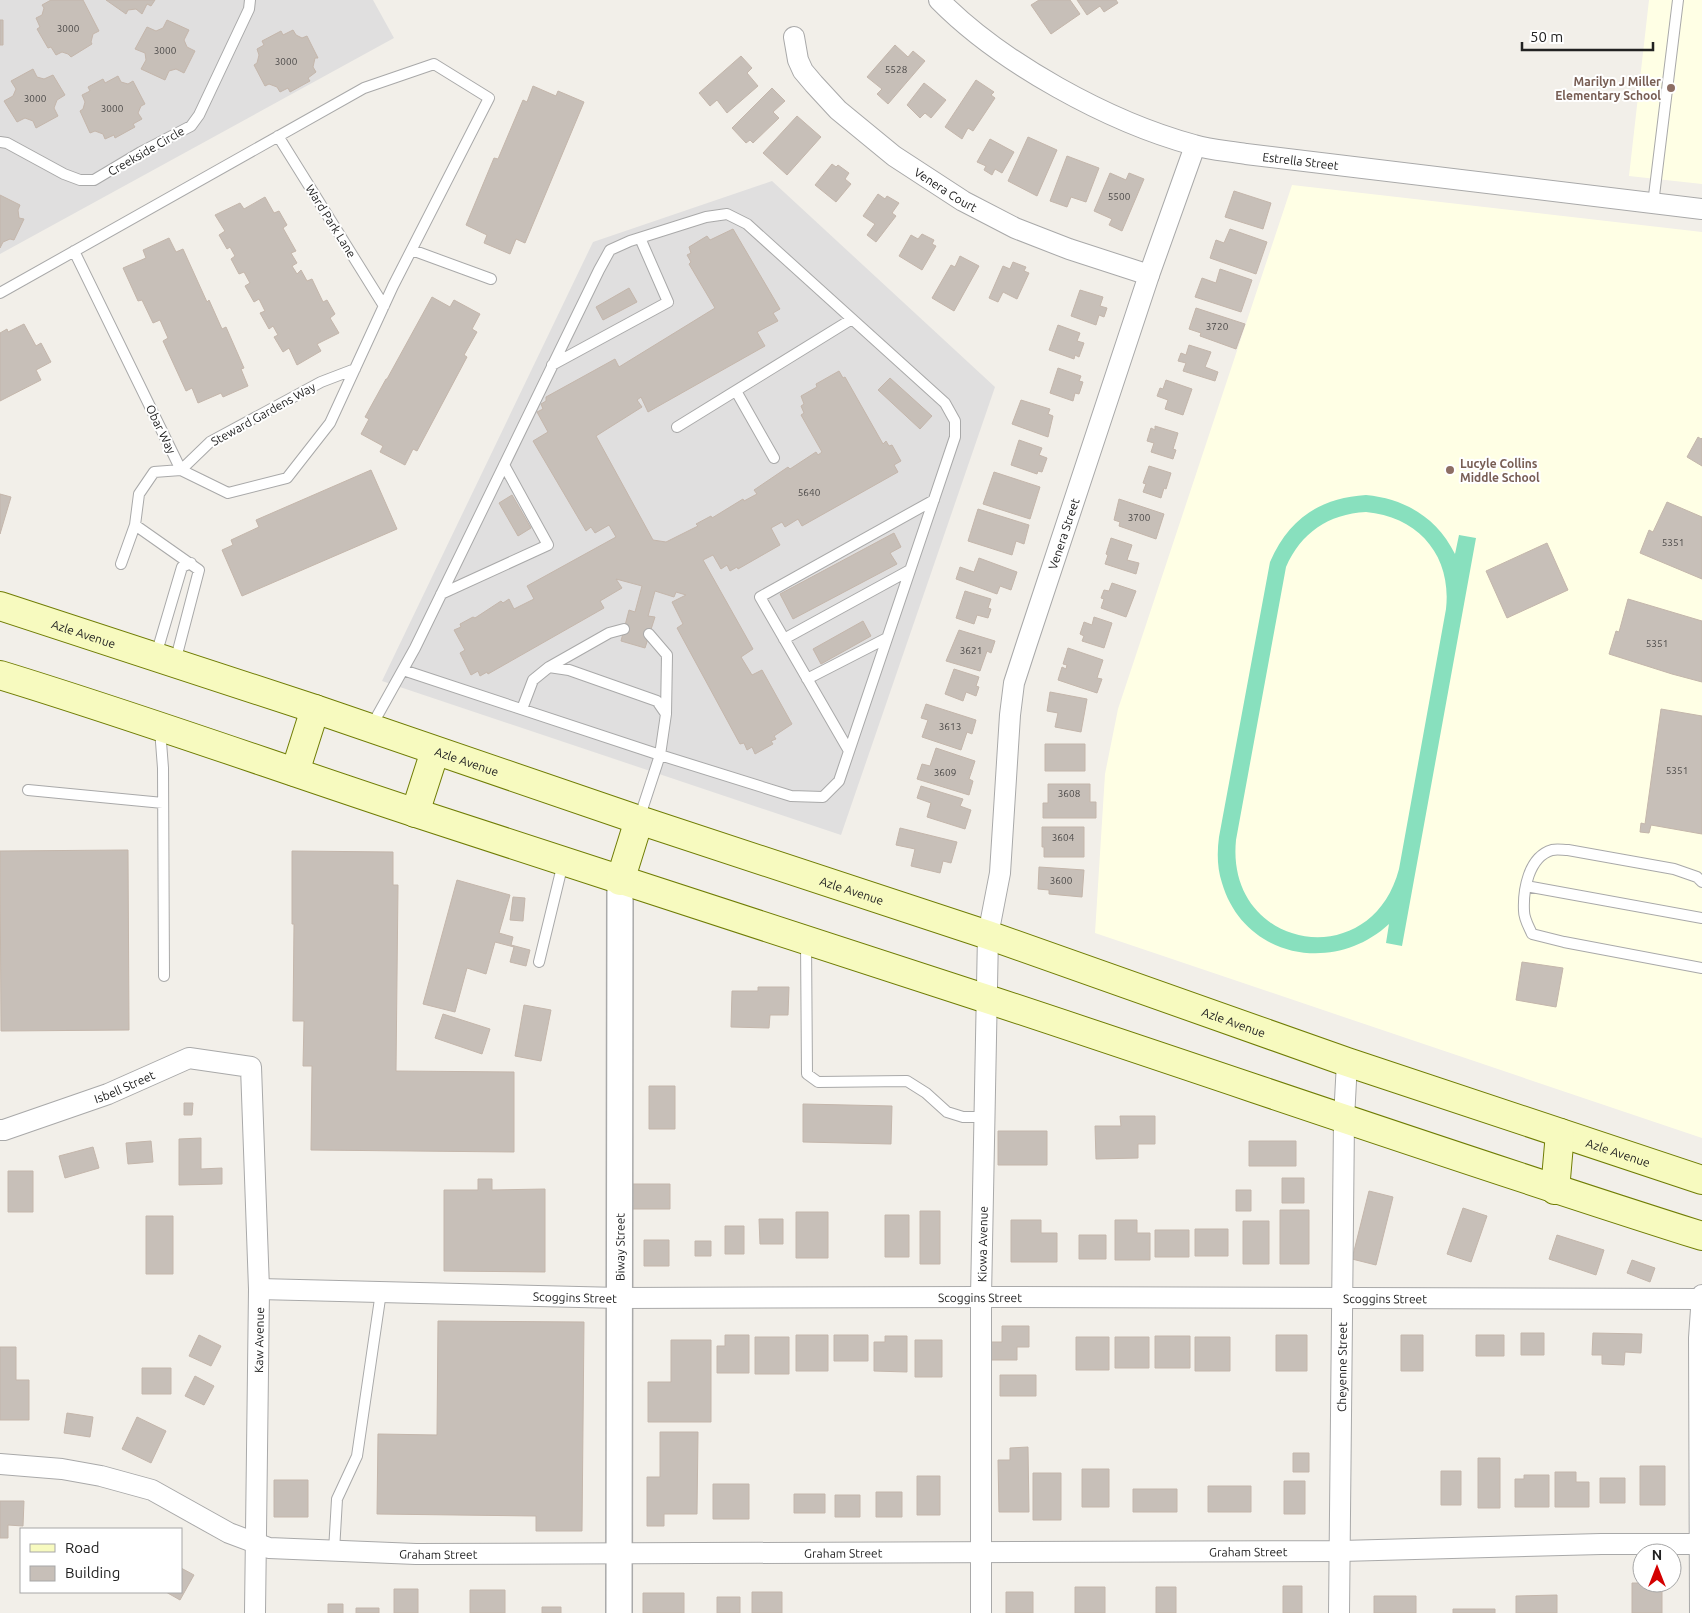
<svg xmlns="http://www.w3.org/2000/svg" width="1702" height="1613" font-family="Ubuntu,sans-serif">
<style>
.residential{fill:#e0dfdf}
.education{fill:#ffffe5}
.pitch{fill:#88e0be;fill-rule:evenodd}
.building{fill:#c7bfb8;stroke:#c4b6ab}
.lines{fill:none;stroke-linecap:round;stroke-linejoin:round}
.service-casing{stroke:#a9a9a9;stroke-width:12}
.minor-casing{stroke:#a9a9a9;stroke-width:22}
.tertiary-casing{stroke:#a9a9a9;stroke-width:28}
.secondary-casing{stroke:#707d05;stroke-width:30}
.service{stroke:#fff;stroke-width:10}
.minor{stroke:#fff;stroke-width:20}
.tertiary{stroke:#fff;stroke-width:25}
.secondary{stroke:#f7fabf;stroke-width:28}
.education-dot{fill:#8d6e63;stroke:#fff;stroke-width:2}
.labels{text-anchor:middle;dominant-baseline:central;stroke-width:4;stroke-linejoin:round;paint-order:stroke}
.number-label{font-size:10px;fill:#4b4948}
.education-label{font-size:12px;font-weight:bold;fill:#785e54;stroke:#fff;text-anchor:end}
.street-label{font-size:12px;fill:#222;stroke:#fff}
</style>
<rect width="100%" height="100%" fill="#f2efe9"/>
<path class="residential" d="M0,0H373L394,38L0,254Z
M772,181L995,387L841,835L382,681L593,242Z"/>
<path class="education" d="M1649,0H1702V184L1629,176Z
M1292,185L1702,232V1138L1095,933L1105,774L1118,709Z"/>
<path class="pitch" d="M1366,495C1406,499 1437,518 1455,554L1459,535L1476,538L1402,946L1386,943L1389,924C1334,975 1244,958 1222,883C1217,868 1217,852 1219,837L1270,562C1289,519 1319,498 1366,495ZM1366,512C1419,517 1452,556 1446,609L1399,869C1371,976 1225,950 1236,840L1286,567C1301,533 1328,514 1366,512Z"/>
<path class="building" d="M51,0H83L99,31L93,34L91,42L92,44L71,57L68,54L62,52L56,55L51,47L48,48L37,29L40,27L36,18L42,15L44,8L42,5Z
M106,0H155L151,6L147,4L142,14L136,9L128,10L126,14Z
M1039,0H1070L1080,14L1051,34L1031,5Z
M1077,0H1116L1118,3L1104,12L1100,6L1087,15Z
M0,20H3V45H0Z
M167,20L189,30L184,40L187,47L195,51L184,73L176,69L169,71L165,80L141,69L146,60L145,53L135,49L147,27L156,31L163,28Z
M293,30L296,35L302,38L307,36L318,58H315L313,67L316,72L308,78L310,81L290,92L288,88L280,92L277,87L269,84L265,86L254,65L257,63L259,55L257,49L264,45L262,41L281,31L283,35Z
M895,45L908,57L913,51L925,61L888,104L877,94L882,89L867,77Z
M741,56L752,68L747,73L758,86L727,113L717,100L710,106L699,93Z
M33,69L37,77L44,79L53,75L65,95L57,100L54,108L58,116L36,128L33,121L25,118L17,122L4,101L13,96L16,89L11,81Z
M118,76L121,82L128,84L133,81L145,104L141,106L138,113L142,119L133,124L135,127L115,138L114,135L105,139L103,134L95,131L90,133L80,111L83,109L85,102L82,95L90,91L88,87L103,79L105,83Z
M976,80L994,92L991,95L995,98L973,131L968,128L962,139L945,127Z
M924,83L946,100L931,118L925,113L920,118L907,105Z
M533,86L556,96L558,91L584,102L525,243L516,239L510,254L484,243L487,235L466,225L494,158L498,159L523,100L527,102Z
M772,88L785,101L773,112L779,118L753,143L750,140L746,143L732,128Z
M797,116L821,137L787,175L763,153Z
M1028,137L1057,150L1037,196L1008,181Z
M990,139L1014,152L1002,173L995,169L992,175L984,170L986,166L977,162Z
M1067,156L1099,168L1086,202L1071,197L1067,207L1050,201Z
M832,164L836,167L838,165L849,173L845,179L851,184L836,202L815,185Z
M1110,173L1126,180L1129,173L1144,179L1122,231L1109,225L1112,219L1094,211Z
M1234,191L1271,203L1263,229L1225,217Z
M878,194L885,199L887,196L899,203L892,213L896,216L876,242L867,235L875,224L863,216Z
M0,195L20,205L18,210L19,218L24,219L14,240L10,239L3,242L0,248Z
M265,197L274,213L279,211L287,225L283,228L296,251L291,253L297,263L292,266L297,274L301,270L307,281L312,279L323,302L327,300L335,314L330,318L339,333L317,344L321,351L297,365L289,348L283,352L274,337L278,335L273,326L269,329L260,313L265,311L259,299L254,302L245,286L250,283L244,272L239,274L231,259L235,256L230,247L227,249L219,235L225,231L215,215L240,203L244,209Z
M733,229L780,309L773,313L778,321L757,332L765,346L648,412L641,397L637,400L642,407L596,436L653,540L666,542L698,526L696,524L711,516L712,518L743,499L744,501L757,494L754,490L788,467L790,469L816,452L818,455L822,452L801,415L804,413L801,406L804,404L801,396L817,387L816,384L839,371L843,378L845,377L883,444L886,441L889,446L892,445L901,461L894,465L898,472L802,526L798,519L785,527L782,522L771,528L780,545L738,569L737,567L730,571L727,565L721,569L713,555L703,560L753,649L741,657L752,675L762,670L792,724L774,736L776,739L771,741L773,744L755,754L752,747L747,750L744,743L740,744L677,628L683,624L672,602L686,595L676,592L674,597L655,591L648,616L655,617L645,648L621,641L629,610L635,612L642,586L616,579L622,588L600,601L604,608L488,674L487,672L480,676L478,671L471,675L460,653L465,650L454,630L461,627L460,624L473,617L475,618L501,601L503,603L509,599L514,609L534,599L527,586L616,537L609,525L595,533L591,527L586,531L533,441L548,432L537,412L543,409L541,404L546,401V397L615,359L619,367L715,308L689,264L691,262L687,255L691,253L689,247L707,236L710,240Z
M1230,229L1267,242L1256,274L1210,258L1216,240L1224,243Z
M922,234L934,240L932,244L936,246L922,270L899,256L911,235L918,239Z
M169,238L176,252L183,249L207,302L209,300L222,329L226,327L244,368L241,369L248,386L223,397L221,393L198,403L192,388L186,391L163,341L168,338L160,320L153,323L142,300L138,301L123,268L146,258L143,250Z
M960,256L979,266L954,311L932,298L951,265L955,267Z
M1013,262L1026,267L1024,271L1029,273L1017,299L1003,292L998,302L989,298L1003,266L1010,269Z
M1220,269L1252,280L1241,312L1195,297L1202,278L1216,283Z
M629,288L637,302L603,320L596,307Z
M1080,290L1103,297L1100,306L1107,308L1104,317L1099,315L1096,325L1071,316Z
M432,297L450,307L454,300L480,314L472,329L477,332L464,355L467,357L417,451L413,449L405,465L380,452L383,446L361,434L369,419L365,417L386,379H387Z
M1196,308L1245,324L1236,349L1200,336L1201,333L1189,329Z
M24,324L36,346L41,343L51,362L36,370L41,380L0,401V333L7,329L8,332Z
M1058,325L1080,333L1077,341L1084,343L1079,357L1075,355L1074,359L1049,350Z
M1189,345L1211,352L1205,367L1218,372L1215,381L1183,371L1186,363L1178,361L1181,353L1186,355Z
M1058,368L1081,376L1079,381L1083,382L1079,394L1075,393L1073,401L1050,393Z
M890,378L932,416L920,429L878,390Z
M1166,380L1192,389L1183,415L1165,409L1168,400L1157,396L1160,388L1163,389Z
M1021,400L1050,409L1048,414L1053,416L1048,437L1012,424Z
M1155,426L1178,433L1173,449L1176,450L1173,459L1151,452L1154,443L1147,441L1151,428L1155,430Z
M1698,437L1701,439L1702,438V466L1687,457Z
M1019,440L1042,448L1039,455L1047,458L1042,472L1038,471L1037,474L1011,465Z
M1149,466L1171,473L1166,489L1164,488L1161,498L1143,492L1146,484L1143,483Z
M371,470L397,529L242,596L222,550L233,545L231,540L259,527L256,520Z
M994,472L1040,487L1030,519L983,504Z
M0,494L11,497L0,534Z
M512,495L531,528L518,536L499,503Z
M1119,499L1164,514L1156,539L1119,526L1120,522L1114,520Z
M1667,502L1702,517V579L1640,553L1649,530L1653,532Z
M978,509L1029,525L1024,544L1016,541L1012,555L968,541Z
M894,533L901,547L890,553L897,564L793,619L780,594Z
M1111,538L1132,545L1127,560L1139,563L1136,574L1105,564L1108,555L1106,554Z
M1547,543L1568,590L1507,618L1486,571Z
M979,558L1017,572L1011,590L1000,586L997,594L956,579L960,567L974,572Z
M1112,583L1136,591L1126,617L1101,608L1104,599L1101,598L1104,590L1109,591Z
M965,591L991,599L988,608L991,609L988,618L977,615L974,624L956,618Z
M1628,599L1702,621V682L1672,674L1609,654L1616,631L1619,632Z
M1094,617L1112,623L1104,648L1082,641L1084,636L1080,634L1084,622L1092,625Z
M863,621L871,636L821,664L813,649Z
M959,630L995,641L991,653L987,651L980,671L946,661Z
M1068,648L1103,660L1097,678L1102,679L1097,693L1058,680L1062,667L1066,669L1067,665L1063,664Z
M954,669L979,677L976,686L979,687L976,696L966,692L963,701L945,694Z
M1050,692L1087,699L1081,732L1055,727L1058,713L1047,711Z
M926,704L976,720L972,734L967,732L961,750L922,737L928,720L921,718Z
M1661,709L1702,716V834L1651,825L1649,833L1640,832L1641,823L1645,824Z
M1045,744H1085V771H1045Z
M936,748L975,761L969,779L973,781L969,795L917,779L922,764L930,766Z
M1048,784H1090V802H1096V818H1043V803H1048Z
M921,786L963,799L960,806L971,810L965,829L927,817L931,803L917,798Z
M1042,827H1084V857H1044V847H1042Z
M900,828L957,842L951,863L943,861L940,873L911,866L915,849L896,845Z
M128,850L129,1030L1,1031L0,851Z
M292,851L393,852V885H398L396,1071L514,1072V1152L311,1150L312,1066H303L304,1021H293L294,924H292Z
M1039,867L1084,870L1082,897L1049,894V890L1038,889Z
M457,880L510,895L499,933L513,937L511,945L530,950L526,966L510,962L514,947L495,942L486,974L467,968L455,1012L423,1004Z
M513,897L525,898L523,921L510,920Z
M1522,962L1563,968L1556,1007L1516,1000Z
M758,987H789L788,1015H770L769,1028L731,1027L732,991H758Z
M524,1005L551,1010L541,1061L515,1056Z
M443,1014L490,1029L482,1054L435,1038Z
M649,1086H675V1129H649Z
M184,1103H193L192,1115H184Z
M803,1104L892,1106L891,1144L803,1142Z
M1120,1116H1155V1144H1138V1158L1096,1159L1095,1126H1121Z
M998,1131H1047V1165H998Z
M201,1138V1169L222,1168V1184L179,1185V1139Z
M151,1141L153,1162L128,1164L126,1143Z
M1249,1141H1296V1166H1249Z
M93,1147L99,1168L65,1178L59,1156Z
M8,1171H33V1212H8Z
M1282,1178H1304V1203H1282Z
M478,1179H492V1190L545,1189V1272L444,1271V1190H478Z
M631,1184H670V1209H631Z
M1236,1190H1251V1211H1236Z
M1369,1191L1393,1197L1376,1265L1352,1259Z
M1463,1208L1487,1216L1471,1262L1447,1254Z
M1280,1210H1309V1264H1280Z
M920,1211H940V1264H920Z
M796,1212H828V1258H796Z
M885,1215H909V1257H885Z
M146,1216H173V1274H146Z
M759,1219H783V1244H760Z
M1011,1220H1041V1233H1057V1262H1011Z
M1115,1220H1137V1233H1150V1260H1115Z
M1243,1221H1269V1264H1243Z
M725,1226H744V1254H725Z
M1195,1229H1228V1256H1195Z
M1155,1230H1189V1257H1155Z
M1079,1235H1106V1259H1079Z
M1557,1235L1604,1250L1596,1275L1549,1259Z
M644,1240H669V1266H644Z
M695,1241H711V1256H695Z
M1632,1260L1655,1268L1650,1282L1627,1273Z
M438,1321L584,1322L582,1531H536V1516L377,1514L378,1434L437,1435Z
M1002,1326H1029V1347H1017V1360H991V1342H1002Z
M1521,1333H1544V1355H1521Z
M1593,1333L1642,1334L1641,1353L1625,1352L1624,1365L1602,1364V1355H1592Z
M199,1335L221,1346L211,1366L189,1356Z
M725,1335H749V1373H717V1346H725Z
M796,1335H828V1371H796Z
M834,1335H868V1361H834Z
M1276,1335H1307V1371H1276Z
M1401,1335H1423V1371H1401Z
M1476,1335H1504V1356H1476Z
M885,1336H907V1372L874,1371V1342H885Z
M1155,1336H1190V1368H1155Z
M755,1337H789V1374H755Z
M1076,1337H1109V1370H1076Z
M1115,1337H1149V1368H1115Z
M1195,1337H1230V1371H1195Z
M671,1340H711V1422H648V1382H671Z
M915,1340H942V1377H915Z
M0,1347H16V1380H29V1420H0Z
M142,1368H171V1394H142Z
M1000,1375H1036V1396H1000Z
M195,1376L214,1386L204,1405L185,1396Z
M67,1413L93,1417L90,1437L64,1433Z
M137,1417L166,1431L151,1463L122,1449Z
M660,1432H698L697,1514H664V1526H647V1477H660Z
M1028,1447L1029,1512H999L998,1460H1010V1448Z
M1293,1453H1309V1472H1293Z
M1478,1458H1500V1508H1478Z
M1640,1466H1665V1505H1640Z
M1082,1469H1109V1507H1082Z
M1441,1471H1461V1505H1441Z
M1555,1472H1576V1482H1589V1507H1555Z
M1033,1473H1061V1520H1033Z
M1524,1475H1549V1507H1515V1479H1524Z
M917,1476H940V1515H917Z
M1600,1478H1625V1503H1600Z
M274,1480H308V1517H274Z
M1284,1481H1305V1514H1284Z
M713,1484H749V1519H713Z
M1208,1486H1251V1512H1208Z
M1133,1489H1177V1512H1133Z
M876,1492H902V1517H876Z
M794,1494H825V1513H794Z
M835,1495H860V1517H835Z
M0,1501H24L23,1526L8,1525V1538H0Z
M181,1568L194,1575L180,1600L166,1592H181Z
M1632,1583H1662V1613H1632Z
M1283,1586H1302V1613H1283Z
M1075,1587H1105V1613H1075Z
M1156,1587H1176V1613H1156Z
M394,1589H418V1613H394Z
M470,1590H505V1613H470Z
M752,1592H782V1613H752Z
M1006,1592H1033V1613H1006Z
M643,1593H684V1613H643Z
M1557,1595V1613H1516V1596Z
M1374,1596H1416V1613H1374Z
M717,1597H740V1613H717Z
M328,1604H343V1613H328Z
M542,1607H561V1613H542Z
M356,1608H379V1613H356Z
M1453,1609H1495V1613H1453Z"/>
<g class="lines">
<g class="service-casing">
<path id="service" d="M278,136L384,306
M0,142L7,143L64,174L80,180H94L141,152L191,126L199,115L249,9L250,0
M1653,204L1678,0
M412,250L491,279
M74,251L181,470
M0,293L364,88L434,64L489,98L393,286L330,423L287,478L228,493L181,470
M552,365L668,302L640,238
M736,391L774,458
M677,427L852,319
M181,470L210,442L321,382L355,369
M135,525L199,570L175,662
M121,564L135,525L139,494L154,472L181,470
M441,594L548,545L504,465
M649,634L667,655L666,714
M784,639L910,570
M156,655L182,567L191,563
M549,667L609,633L624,629
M403,670L660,755L666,714L657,701L569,670L549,667L533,680L522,709
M807,679L887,638
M371,727L415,648L599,270L610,250L630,241L706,217L727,214L747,224L945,403L955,421V437L839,781L823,797L791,796L660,755L639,819
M160,729L163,768L164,976
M849,751L760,597L934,500
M28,790L163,803
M1702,882L1697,877L1674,869L1568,850C1563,850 1557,849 1552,850C1528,857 1523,891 1524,911C1524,919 1529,927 1532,934L1564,942L1702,968
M1526,886L1702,918
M806,941L807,1074L818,1082L907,1081L926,1093L947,1112L963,1117H985
M539,962L563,863
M334,1551L337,1499L357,1456L381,1292"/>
</g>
<g class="minor-casing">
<g id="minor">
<path id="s1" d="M939,0C1001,63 1109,122 1194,145C1210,150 1229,151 1246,154L1702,209"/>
<path id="s2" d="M794,37L798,60L803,71L814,84L838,110L894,156L963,201L1015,228L1069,249L1149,275"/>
<path id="s3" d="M0,1130H4L108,1094L189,1058L251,1067L259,1289L255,1613"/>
<path id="s4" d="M259,1289L619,1298L981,1297L1701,1299"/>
<path id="s5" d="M0,1464L62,1469L101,1476L152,1490L229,1533L269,1548L416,1554L1341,1551L1601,1544H1702"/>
<path id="s6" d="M981,1613V1297L988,935L1000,873L1010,715L1014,683L1027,643L1149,275L1195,146"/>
<path id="s7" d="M1339,1613L1344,1119L1347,1062"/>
<path d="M1700,1613L1699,1338L1702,1295"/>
</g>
</g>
<g class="tertiary-casing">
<g id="tertiary">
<path id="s8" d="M619,1613L620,881"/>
</g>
</g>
<g class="secondary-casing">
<g id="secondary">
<path id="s9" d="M0,606L315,709L639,820L988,935L1347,1062L1702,1180"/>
<path d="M0,675C141,718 279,768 419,814C607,877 796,936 984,998C1224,1077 1461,1160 1702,1236"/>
<path d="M295,772L315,709"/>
<path d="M415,813L435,751"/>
<path d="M620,881L639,820"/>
<path d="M1555,1190L1560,1133"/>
</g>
</g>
<use href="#service" class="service"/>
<use href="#minor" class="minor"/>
<use href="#tertiary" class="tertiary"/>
<use href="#secondary" class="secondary"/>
</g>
<g class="education-dot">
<circle cx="1671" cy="88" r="5"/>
<circle cx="1450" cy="470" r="5"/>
</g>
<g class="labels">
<g class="number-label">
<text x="68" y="28">3000</text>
<text x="165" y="50">3000</text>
<text x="286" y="61">3000</text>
<text x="896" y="69">5528</text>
<text x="35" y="98">3000</text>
<text x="112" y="108">3000</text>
<text x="1119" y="196">5500</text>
<text x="1217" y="326">3720</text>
<text x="809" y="492">5640</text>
<text x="1139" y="517">3700</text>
<text x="1673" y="542">5351</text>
<text x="1657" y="643">5351</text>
<text x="971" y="650">3621</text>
<text x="950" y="726">3613</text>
<text x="1677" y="770">5351</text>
<text x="945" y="772">3609</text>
<text x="1069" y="793">3608</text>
<text x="1063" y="837">3604</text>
<text x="1061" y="880">3600</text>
</g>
<g class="education-label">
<text x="1661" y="81">Marilyn J Miller<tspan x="1661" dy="14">Elementary School</tspan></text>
<text x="1460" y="463" text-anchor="start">Lucyle Collins<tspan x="1460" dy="14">Middle School</tspan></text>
</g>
<g class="street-label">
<text transform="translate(146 151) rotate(-30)">Creekside Circle</text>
<text stroke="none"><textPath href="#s1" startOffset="404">Estrella Street</textPath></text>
<text stroke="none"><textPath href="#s2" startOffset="222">Venera Court</textPath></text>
<text transform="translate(331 221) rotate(58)">Ward Park Lane</text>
<text transform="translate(263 414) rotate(-29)">Steward Gardens Way</text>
<text transform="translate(161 429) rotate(64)">Obar Way</text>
<text stroke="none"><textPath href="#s6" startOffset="1089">Venera Street</textPath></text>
<text stroke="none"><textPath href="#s9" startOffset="88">Azle Avenue</textPath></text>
<text stroke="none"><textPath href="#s9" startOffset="492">Azle Avenue</textPath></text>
<text stroke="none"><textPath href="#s9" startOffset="898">Azle Avenue</textPath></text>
<text stroke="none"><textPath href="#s9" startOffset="1302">Azle Avenue</textPath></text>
<text stroke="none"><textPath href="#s3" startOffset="132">Isbell Street</textPath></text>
<text stroke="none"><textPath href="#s9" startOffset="1708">Azle Avenue</textPath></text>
<text stroke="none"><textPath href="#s6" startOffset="369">Kiowa Avenue</textPath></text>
<text stroke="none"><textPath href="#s8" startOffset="366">Biway Street</textPath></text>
<text stroke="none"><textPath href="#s4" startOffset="316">Scoggins Street</textPath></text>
<text stroke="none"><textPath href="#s4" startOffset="721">Scoggins Street</textPath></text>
<text stroke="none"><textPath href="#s4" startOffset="1126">Scoggins Street</textPath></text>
<text transform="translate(259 1340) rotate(-89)">Kaw Avenue</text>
<text stroke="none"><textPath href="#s7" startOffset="246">Cheyenne Street</textPath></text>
<text stroke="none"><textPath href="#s5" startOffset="1265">Graham Street</textPath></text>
<text stroke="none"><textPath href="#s5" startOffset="860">Graham Street</textPath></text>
<text stroke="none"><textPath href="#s5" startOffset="455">Graham Street</textPath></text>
</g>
</g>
<rect x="20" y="1528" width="162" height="65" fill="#ffffff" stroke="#a7a7a7"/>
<rect x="30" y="1544" width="25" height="8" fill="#f7fabf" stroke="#a7a7a7"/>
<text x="65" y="1553" font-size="15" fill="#222222">Road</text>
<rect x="30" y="1566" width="25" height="15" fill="#c7bfb8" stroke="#a7a7a7"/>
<text x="65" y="1578" font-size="15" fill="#222222">Building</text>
<g transform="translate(1657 1568)"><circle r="24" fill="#ffffff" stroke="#a7a7a7"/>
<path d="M0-4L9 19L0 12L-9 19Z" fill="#d40000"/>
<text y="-8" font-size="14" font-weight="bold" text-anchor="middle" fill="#222222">N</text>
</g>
<path d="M1522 42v8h131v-8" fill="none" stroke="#222222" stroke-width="2.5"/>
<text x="1530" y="42" font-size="15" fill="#222222" stroke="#ffffff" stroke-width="4" paint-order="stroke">50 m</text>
</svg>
